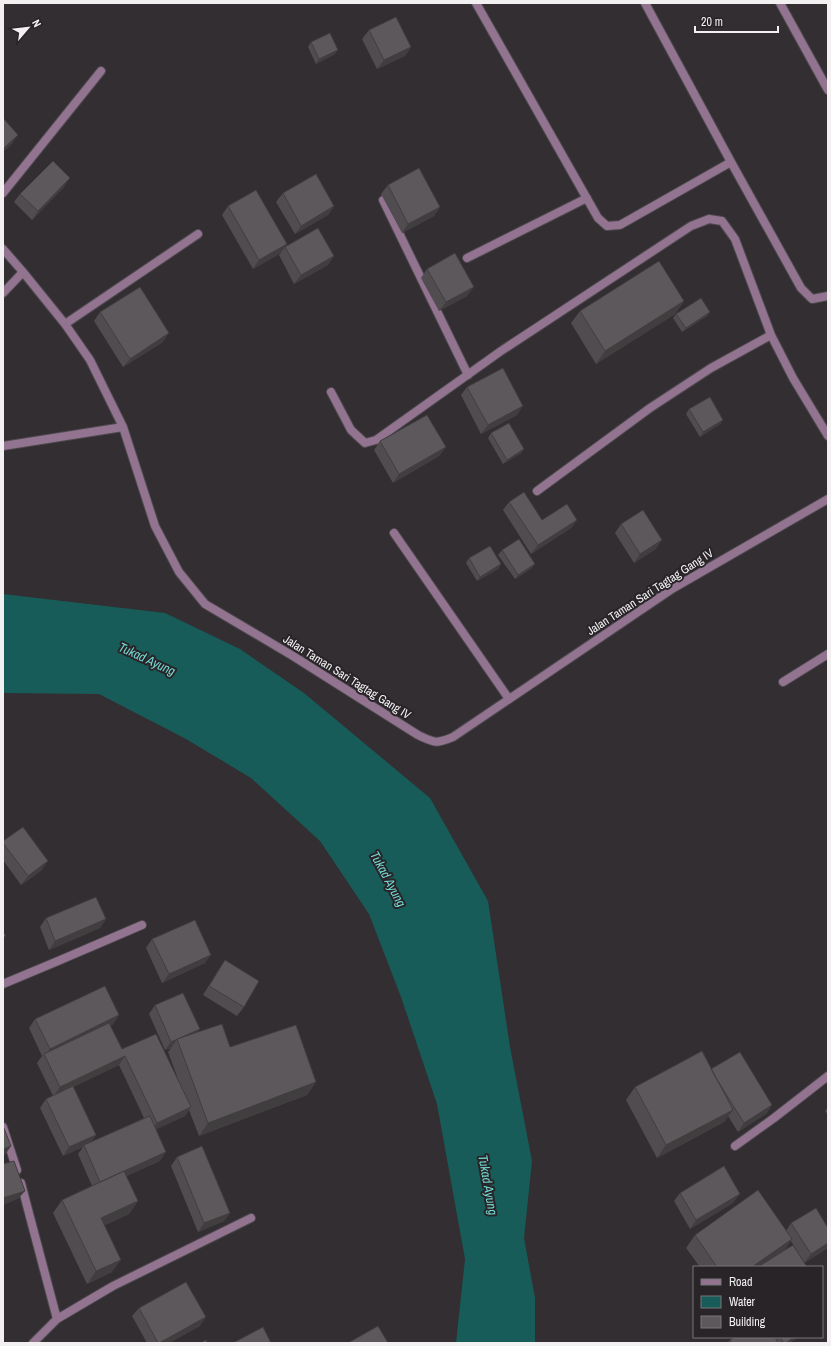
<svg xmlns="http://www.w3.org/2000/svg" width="831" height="1346" font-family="'Archivo Narrow',sans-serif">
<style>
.water{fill:#175c58}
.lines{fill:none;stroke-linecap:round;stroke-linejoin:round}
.lane-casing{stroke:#4d494d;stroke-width:10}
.street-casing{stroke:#4d494d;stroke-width:10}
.lane{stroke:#927390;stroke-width:8}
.street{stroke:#927390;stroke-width:8}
.wall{fill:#504c4f;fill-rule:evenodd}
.shaded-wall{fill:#413e40}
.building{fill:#5d585c;stroke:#413e40}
.labels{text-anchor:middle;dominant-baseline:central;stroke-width:4;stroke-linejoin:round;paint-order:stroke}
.street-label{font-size:12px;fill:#f3f0f2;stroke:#282428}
.water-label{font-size:13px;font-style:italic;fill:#73dad3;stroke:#282428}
</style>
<rect width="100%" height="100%" fill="#322e32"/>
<path class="water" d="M3,594L165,613L240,649L304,693L430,798L488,901L510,1047L532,1161L524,1238L535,1298V1343H456L465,1259L437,1104L401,997L369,914L320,841L251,778L186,739L99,694L3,693Z"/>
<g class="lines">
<g class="lane-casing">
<path id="lane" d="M783,682L828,654"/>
</g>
<g class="street-casing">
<path id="street" d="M476,3L598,218L607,226L620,225L731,162
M645,3L731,162L801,288L812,299L828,296
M780,3L828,90
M3,193L101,71
M383,200L468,375
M3,249L23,272L65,324L90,360L123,427L155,526L179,572L205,604L293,656L418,735C435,743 436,744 453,737L672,589L828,499
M467,258L587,198
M3,293L23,272
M65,324L198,234
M331,392L351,430L365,443L376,440L501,351L691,226L709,219L722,221L735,239L771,335L793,378L828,436
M3,446L123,427
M537,491L650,408L711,368L771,335
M394,533L509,699
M3,984L58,961L142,925
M3,1127L17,1170
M735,1146L774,1118L828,1076
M21,1183L57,1319
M33,1343L57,1319L113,1286L251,1218"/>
</g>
<use href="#lane" class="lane"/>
<use href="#street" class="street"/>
</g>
<path class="wall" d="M369,30L411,47L405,56L377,69L362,39Z
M311,42L335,54L316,64L308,47Z
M388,185L440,207L434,216L402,233L381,194Z
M64,187L32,220L14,202L20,194Z
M283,193L334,206L328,215L295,234L276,202Z
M228,206L287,244L286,246L334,256L328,265L294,284L279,255L281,253L253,269L222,215Z
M427,269L467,296L439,311L421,278Z
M684,301L675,314L596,364L571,323L580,311Z
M100,312L163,342L123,367L94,321Z
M710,312L707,316L682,332L673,318L676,314Z
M467,387L517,415L481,434L461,395Z
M689,409L723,420L720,424L700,437L686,414Z
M491,433L524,449L521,453L503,464L488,438Z
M380,441L446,447L439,456L393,483L374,450Z
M509,502L542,520H577L571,528L531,554L503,510Z
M621,524L656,549L634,563L615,533Z
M502,550L532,568L515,579L498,555Z
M469,558L501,564L498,569L477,581L466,563Z
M3,841L42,870L21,885L3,860Z
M46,918L106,919L100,928L49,950L40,927Z
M152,939L205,963L162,983L146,948Z
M225,960L244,1007L237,1016L203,995L219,969Z
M155,1005L197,1032L230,1047L316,1082L307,1095L199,1136L189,1110L185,1116L156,1129L160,1161L126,1176L138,1201L129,1214L105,1225L112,1272L87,1284L53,1213L62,1200L92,1186L78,1154L83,1147L63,1156L40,1108L46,1099L53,1096L37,1063L42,1056L29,1028L35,1019L119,1015L113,1024L110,1026L122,1049L178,1079L168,1052L171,1048L165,1050L149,1014ZM119,1065L144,1118L91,1142L96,1135L73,1087Z
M711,1069L772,1105L766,1114L738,1132L728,1116L724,1122L657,1158L626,1100L635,1087Z
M828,1107V1115L825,1111Z
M177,1157L230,1213L224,1221L198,1232L171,1166Z
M680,1193L733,1203L690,1229L674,1201Z
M791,1223L828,1248L804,1263L791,1241L783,1252L807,1267H700L686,1248L695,1235L786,1231Z
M139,1308L200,1326L169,1343H147L132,1316Z
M735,1337H797L795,1339L789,1343H728L730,1340Z"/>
<path class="shaded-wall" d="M411,47L405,56L377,69L384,60Z
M338,50L335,54L316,64L319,59Z
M18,135L12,144L3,152V149Z
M70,178L64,187L32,220L38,211Z
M334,206L328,215L295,234L301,226Z
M440,207L434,216L402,233L408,224Z
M287,244L281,253L253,269L259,260Z
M334,256L328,265L294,284L301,275Z
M474,287L467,296L439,311L446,302Z
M684,301L675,314L596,364L605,351Z
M710,312L707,316L682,332L686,328Z
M169,333L163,342L123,367L130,359Z
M523,406L517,415L481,434L488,425Z
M723,420L720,424L700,437L703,432Z
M446,447L439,456L393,483L399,474Z
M524,449L521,453L503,464L507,460Z
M577,520L571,528L531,554L538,545Z
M662,540L656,549L634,563L640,554Z
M501,564L498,569L477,581L480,577Z
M535,564L532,568L515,579L518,575Z
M48,861L42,870L21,885L28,876Z
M106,919L100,928L49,950L55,941Z
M211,955L205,963L162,983L169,974Z
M119,1015L113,1024L45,1057V1056L50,1049Z
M200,1029L193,1038L177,1039L171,1048L165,1050L171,1042Z
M125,1056L119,1065L54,1096L60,1087Z
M316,1082L307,1095L199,1136L208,1123Z
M772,1105L766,1114L738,1132L744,1123Z
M191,1107L185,1116L151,1132L157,1123Z
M733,1110L724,1122L657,1158L666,1145Z
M96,1135L90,1143L84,1145L83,1147L63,1156L69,1147Z
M11,1146L5,1155H3V1149Z
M166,1152L160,1161L94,1191L100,1182Z
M25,1191L18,1199L3,1205V1198Z
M740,1194L733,1203L690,1229L696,1220Z
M138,1201L129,1214L92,1231L101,1218Z
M230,1213L224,1221L198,1232L204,1223Z
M792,1239L783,1252L761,1265L760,1267H752Z
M828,1243V1248L804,1263L811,1254Z
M121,1260L112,1272L87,1284L96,1271Z
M206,1317L200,1326L169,1343H159Z
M794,1337H797L795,1339L789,1343H786Z"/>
<path class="building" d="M396,17L411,47L384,60L369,30Z
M330,33L338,50L319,59L311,42Z
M3,118L18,135L3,149Z
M53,161L70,178L38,211L20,194Z
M419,168L440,207L408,224L388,185Z
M316,174L334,206L301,226L283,193Z
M256,190L287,244L259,260L228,206Z
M318,228L334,256L301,275L285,247Z
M455,253L474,287L446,302L427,269Z
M659,261L684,301L605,351L580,311Z
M140,287L169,333L130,359L100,312Z
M701,298L710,312L686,328L676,314Z
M503,368L523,406L488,425L467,387Z
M710,397L723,420L703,432L689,409Z
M427,415L446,447L399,474L380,441Z
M509,423L524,449L507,460L491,433Z
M524,492L542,520L567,504L577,520L538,545L509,502Z
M643,510L662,540L640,554L621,524Z
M519,539L535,564L518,575L502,550Z
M490,546L501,564L480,577L469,558Z
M23,827L48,861L28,876L3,843V841Z
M96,897L106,919L55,941L46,918Z
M195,920L211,955L169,974L152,939Z
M3,932L6,936L3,937Z
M225,960L259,981L244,1007L209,986Z
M105,986L119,1015L50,1049L35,1019Z
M183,993L200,1029L171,1042L155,1005Z
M109,1023L122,1049L156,1034L191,1107L157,1123L125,1056L60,1087L44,1054Z
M222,1024L230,1047L296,1025L316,1082L208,1123L177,1039Z
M702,1051L733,1110L666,1145L635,1087Z
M740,1052L772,1105L744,1123L716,1078L711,1069Z
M73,1086L96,1135L69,1147L46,1099Z
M150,1116L166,1152L100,1182L84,1145Z
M3,1126L11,1146L3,1149Z
M202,1146L230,1213L204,1223L177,1157Z
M14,1161L25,1191L3,1198V1164Z
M724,1166L740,1194L696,1220L680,1193Z
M124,1171L138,1201L101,1218L121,1260L96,1271L62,1200Z
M758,1190L792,1239L752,1267H717L695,1235Z
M816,1208L828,1228V1243L811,1254L791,1223Z
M793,1245L807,1267H762L761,1265Z
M186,1282L206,1317L159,1343H158L139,1308Z
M378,1326L388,1343H348Z
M263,1327L271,1343H233Z
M735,1337H775L778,1343H731L730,1340Z
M780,1337H794L786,1343H784Z
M206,1340L207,1343H201Z"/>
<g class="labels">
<g class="street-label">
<text transform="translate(650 592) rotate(-33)">Jalan Taman Sari Tagtag Gang IV</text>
<text transform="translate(347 677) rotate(32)">Jalan Taman Sari Tagtag Gang IV</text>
</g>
<g class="water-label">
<text transform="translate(147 659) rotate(25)">Tukad Ayung</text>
<text transform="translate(388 879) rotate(62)">Tukad Ayung</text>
<text transform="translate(488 1185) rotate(80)">Tukad Ayung</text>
</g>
</g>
<rect width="831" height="1346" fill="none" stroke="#f3f0f2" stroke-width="8"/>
<rect x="693" y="1266" width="130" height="72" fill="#282428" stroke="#797679"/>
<rect x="701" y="1279" width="20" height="6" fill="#927390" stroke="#797679"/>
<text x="729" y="1286" font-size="12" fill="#f3f0f2">Road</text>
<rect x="701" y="1296" width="20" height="12" fill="#175c58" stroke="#797679"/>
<text x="729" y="1306" font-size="12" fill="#f3f0f2">Water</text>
<rect x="701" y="1316" width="20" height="12" fill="#5d585c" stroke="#797679"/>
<text x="729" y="1326" font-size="12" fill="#f3f0f2">Building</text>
<g transform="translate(28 28) rotate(62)" stroke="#282428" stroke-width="3" paint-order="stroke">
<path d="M0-3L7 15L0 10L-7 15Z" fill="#f3f0f2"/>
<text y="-6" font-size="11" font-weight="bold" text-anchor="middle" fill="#f3f0f2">N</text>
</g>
<path d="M695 26v6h83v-6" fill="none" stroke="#f3f0f2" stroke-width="2"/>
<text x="701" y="26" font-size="12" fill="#f3f0f2" stroke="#282428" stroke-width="3" paint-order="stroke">20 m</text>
</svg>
